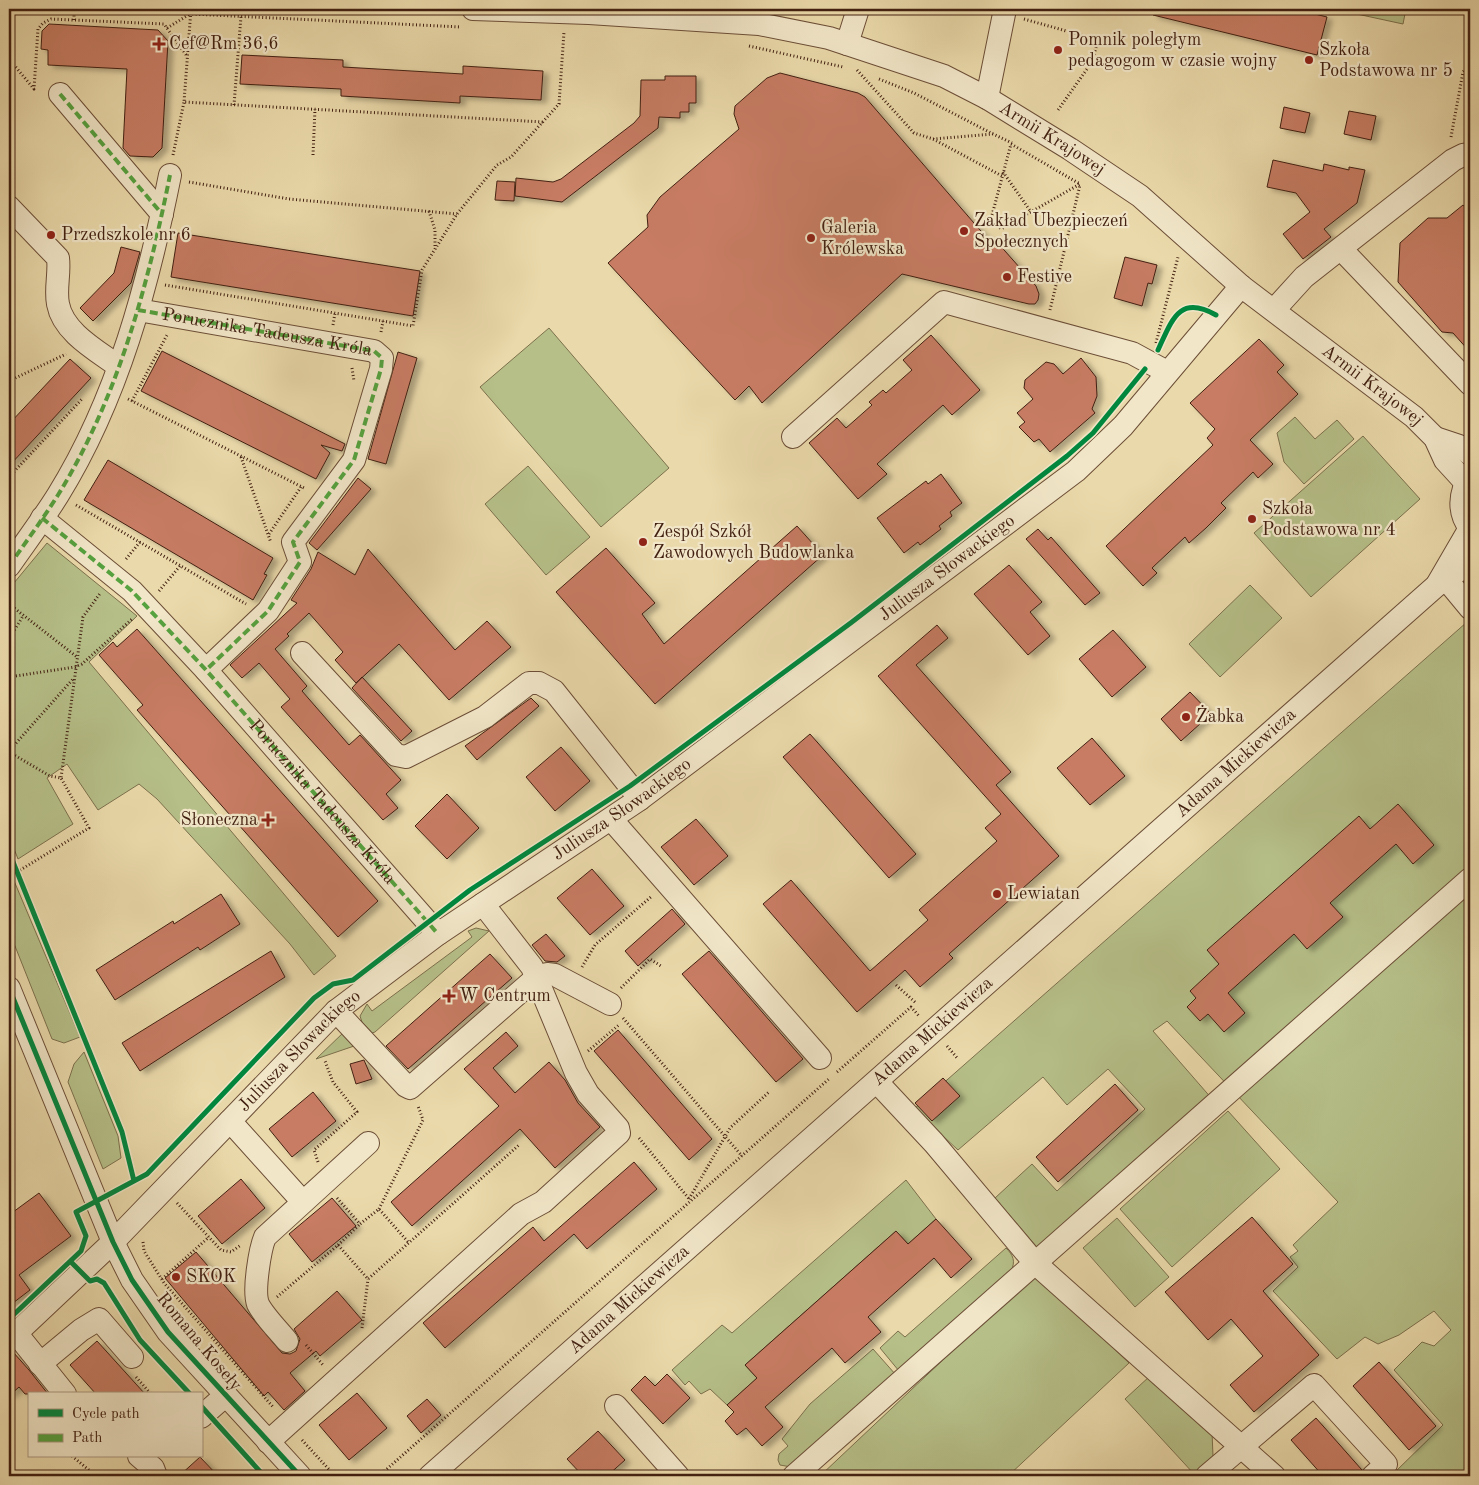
<svg xmlns="http://www.w3.org/2000/svg" width="1479" height="1485" font-family="'Old Standard TT',serif">
<style>
.green{fill:#b6bf88;stroke:#7c704c}
.building{fill:#c77c63;stroke:#422011;filter:url(#shadow)}
.lines{fill:none;stroke-linecap:round;stroke-linejoin:round}
.minor-casing{stroke:#6c4e37;stroke-width:24}
.path{stroke:#422011;stroke-width:3;stroke-dasharray:1 2.5;stroke-linecap:butt}
.minor{stroke:#f1e6c8;stroke-width:22}
.quiet{stroke:#55a23f;stroke-width:4;stroke-dasharray:8 4;stroke-linecap:butt}
.cycleway-casing{stroke:#f1e6c8;stroke-width:8}
.cycleway{stroke:#00873e;stroke-width:5}
.poi-dot{fill:#8f2418;stroke:#f1e6c8;stroke-width:2}
.labels{text-anchor:middle;dominant-baseline:central;stroke-width:4.5;stroke-linejoin:round;paint-order:stroke}
.poi-label{font-size:18px;fill:#422011;stroke:#f1e6c8;text-anchor:start}
.street-label{font-size:18px;fill:#422011;stroke:#f1e6c8}
</style>
<defs>
<filter id="shadow"><feDropShadow dx="5.5" dy="3" stdDeviation="2.5" flood-color="#0004"/></filter>
</defs>
<rect width="100%" height="100%" fill="#ead9aa"/>
<filter id="stains"><feTurbulence type="fractalNoise" baseFrequency=".004" numOctaves="4"/><feColorMatrix values="0 0 0 0 .2 0 0 0 0 .09 0 0 0 0 .02 0 0 0 .5 -.17"/></filter>
<radialGradient id="worn" r=".72"><stop offset=".6" stop-color="#630" stop-opacity="0"/><stop offset="1" stop-color="#630" stop-opacity=".3"/></radialGradient>
<path class="green" d="M1343,9H1406L1403,24L1343,11Z
M549,328L669,468L601,527L480,387Z
M1295,417L1315,439L1337,420L1354,439L1304,484L1284,462L1277,433Z
M1363,436L1420,499L1311,597L1254,533Z
M528,466L590,537L546,575L485,504Z
M47,543L137,616L89,662L336,956L314,975L290,944L157,799L139,784L98,810L67,764L47,778L73,824L18,859L9,836V589Z
M1250,585L1282,618L1220,677L1189,644Z
M1467,622L1470,626V1476H1391L1443,1425L1394,1370L1422,1342L1434,1346L1451,1330L1434,1311L1399,1335L1378,1344L1365,1337L1337,1359L1273,1291L1298,1267L1290,1257L1298,1251L1293,1245L1338,1202L1167,1021L1153,1031L1213,1100L1041,1252L995,1198L1032,1164L1057,1191L1145,1109L1108,1069L1067,1105L1043,1077L958,1150L914,1109Z
M9,869L80,1037L64,1043L52,1039L9,931Z
M476,928L489,931L375,1032L372,1033L362,1022L360,1016L367,1004L372,1011L472,937L468,931Z
M345,1031L360,1044L316,1059Z
M84,1052L118,1136L121,1158L103,1169L68,1082L74,1064Z
M1228,1111L1280,1169L1172,1267L1120,1209Z
M906,1180L936,1219L908,1244L896,1231L745,1365L757,1378L727,1405L710,1389L701,1394L689,1381L685,1385L672,1370L722,1325L732,1333Z
M1117,1218L1169,1277L1135,1307L1083,1248Z
M1006,1248C1013,1255 1016,1261 1011,1271L899,1371L880,1348L898,1331L905,1337Z
M1035,1273L1129,1363L1008,1476H820Z
M873,1349L896,1375L791,1467L780,1465L778,1460L779,1454L788,1446L782,1439L810,1404Z
M1150,1376L1212,1432L1213,1456L1194,1474L1125,1399Z"/>
<path class="building" d="M1154,9H1295L1327,17L1317,55L1153,15Z
M49,24L158,30L168,41L162,148L153,157L130,156L123,148L127,69L48,65V50L41,49L42,31Z
M242,55L343,60V67L463,74V66L543,71L541,100L460,96V103L341,96V89L240,84Z
M780,73L858,93L865,97L993,245L997,242L1036,286L1039,294L1038,300L1035,304H1029L902,274L762,403L749,386L735,400L608,263L648,227L647,215L660,197L739,129L734,114L735,106L767,78Z
M665,76H696V103H689V112H680V118L659,117L658,128L562,202L515,196L516,178L553,182L561,179L634,123L640,116L641,80H665Z
M1284,107L1310,113L1305,133L1280,128Z
M1349,111L1376,116L1371,140L1344,134Z
M1273,160L1323,171L1324,164L1349,170V167L1365,170L1357,203L1324,229L1331,237L1303,259L1283,234L1310,212L1296,193L1267,187Z
M497,181L515,182L514,201L495,200Z
M1463,205L1470,213V352L1453,333L1442,332L1398,282L1400,243L1428,218H1447Z
M178,233L420,271L413,316L171,277Z
M121,247L140,252L131,283L93,321L80,308L114,273Z
M1125,257L1157,265L1152,284L1148,283L1142,306L1114,298Z
M931,335L980,390L952,415L943,405L877,464L887,474L858,499L809,443L837,418L846,428L872,405L869,402L883,390L886,393L912,370L903,360Z
M1259,339L1284,365L1277,372L1298,394L1250,440L1273,464L1258,478L1253,472L1221,503L1226,508L1206,528L1189,543L1185,537L1152,568L1157,573L1143,586L1106,546L1213,445L1207,438L1215,429L1190,403Z
M162,351L345,444L342,451L321,445L330,453L316,479L141,391Z
M398,352L417,358L386,464L368,459Z
M1081,358L1096,377L1097,396L1092,409L1095,413L1050,452L1039,439L1034,442L1019,427L1025,422L1017,413L1033,399L1024,388L1025,380L1046,362L1054,364L1063,374Z
M70,359L91,378L9,466V424Z
M108,460L273,558L264,574L267,575L253,600L84,500Z
M941,474L962,503L950,512L952,516L939,526L941,529L920,545L918,542L904,553L877,518L926,481L928,484Z
M358,478L371,489L317,550L309,543Z
M797,526L823,555L655,704L556,592L606,548L655,603L642,614L664,644Z
M1038,529L1048,540L1051,537L1100,593L1085,605L1026,539Z
M368,549L455,650L487,621L511,647L449,700L399,644L356,683L335,660L343,652L309,613L287,634L289,636L275,649L307,686L302,691L349,745L360,735L401,780L386,794L398,808L383,820L281,707L290,699L259,663L242,678L230,665L297,603L291,600L311,569L318,552L355,575Z
M1009,565L1042,602L1030,612L1050,636L1028,655L974,594Z
M937,625L948,638L916,665L1011,772L996,785L1059,856L949,954L953,958L920,987L905,970L857,1012L763,904L791,880L870,971L928,920L919,910L997,841L985,828L1001,814L878,676Z
M137,629L378,901L338,937L137,710L143,705L99,655L113,642L117,647Z
M1113,630L1146,667L1112,697L1079,659Z
M362,677L412,731L401,741L352,688Z
M1190,692L1211,714L1181,741L1161,719Z
M531,698L539,706L477,760L465,746Z
M810,734L916,854L889,878L783,757Z
M1092,738L1125,776L1090,805L1057,768Z
M561,747L590,781L555,811L526,777Z
M447,794L479,828L447,859L415,826Z
M1398,804L1434,845L1413,864L1396,844L1330,903L1343,917L1307,949L1294,934L1228,993L1245,1013L1224,1032L1208,1014L1200,1021L1187,1007L1196,998L1190,991L1219,964L1207,950L1359,816L1370,829Z
M696,819L728,856L694,885L661,847Z
M592,869L624,906L590,935L557,898Z
M221,894L240,924L200,950L198,947L115,1000L96,970L173,921L174,924Z
M672,909L685,924L638,966L625,951Z
M546,934L565,956L557,962L545,961L532,945Z
M271,951L285,977L140,1071L122,1043Z
M709,951L803,1059L776,1082L682,974Z
M490,954L512,978L408,1069L386,1046Z
M618,1030L712,1139L689,1160L594,1051Z
M506,1032L518,1046L493,1068L515,1093L549,1062L565,1080L578,1103L600,1127L555,1168L520,1129L412,1226L391,1202L499,1106L464,1069Z
M364,1060L372,1079L356,1084L350,1064Z
M943,1078L960,1096L932,1121L915,1103Z
M1115,1084L1138,1110L1058,1182L1036,1157Z
M313,1092L336,1121L292,1157L269,1129Z
M634,1162L657,1189L587,1249L574,1234L445,1348L423,1323L533,1227L544,1241Z
M241,1179L265,1208L222,1244L198,1216Z
M39,1193L71,1236L19,1275L30,1290L9,1306V1215Z
M332,1198L356,1226L312,1262L289,1234Z
M1252,1217L1293,1264L1263,1291L1319,1355L1254,1412L1230,1385L1263,1356L1231,1319L1208,1340L1165,1292Z
M936,1219L972,1259L951,1278L934,1258L868,1317L881,1332L845,1363L832,1348L765,1407L783,1427L762,1446L746,1428L737,1435L725,1421L734,1412L727,1405L757,1378L745,1365L896,1231L908,1244Z
M196,1252L282,1353L290,1354L296,1351L300,1339L294,1329L337,1291L362,1320L320,1356L316,1351L290,1373L305,1391L284,1410L268,1392L264,1396L165,1278Z
M97,1341L145,1394H96L70,1365Z
M13,1352L29,1370L48,1394H25L19,1387L9,1396V1353Z
M1379,1362L1436,1426L1409,1450L1353,1386Z
M667,1374L690,1398L663,1424L631,1390L645,1376L655,1386Z
M357,1393L387,1428L349,1460L319,1425Z
M427,1399L441,1415L421,1433L407,1416Z
M1316,1418L1362,1470L1360,1476H1323L1291,1440Z
M598,1431L625,1460L607,1476H583L567,1459Z
M200,1457L218,1476H179Z"/>
<g class="lines">
<g class="minor-casing">
<g id="minor">
<path id="s1" d="M473,9L589,13L759,24L829,38L944,76L987,98L1070,149L1140,196L1241,286L1414,417L1435,438L1445,460L1466,483"/>
<path d="M847,44L858,9"/>
<path d="M60,94L162,214"/>
<path d="M987,98L1005,9"/>
<path d="M9,207L58,258C60,273 55,289 58,304C63,332 96,350 118,366"/>
<path d="M1341,249L1470,384"/>
<path id="s2" d="M138,310L374,351L382,358L381,369L354,460L293,542L300,562L268,611L206,670"/>
<path d="M1274,310L1304,277L1453,160L1463,155L1470,154"/>
<path d="M793,437L944,302L1132,353L1167,372"/>
<path d="M1435,438L1459,446L1470,454"/>
<path d="M1470,477C1459,493 1458,513 1470,528"/>
<path id="s3" d="M42,518L132,591L206,670L438,934"/>
<path d="M9,566C25,543 43,519 58,495C118,398 148,285 170,175"/>
<path d="M1446,579L1470,608"/>
<path d="M1438,583L1470,528"/>
<path d="M302,653L396,755L406,757L485,717L529,683H539L554,691L640,799"/>
<path d="M611,819L820,1058"/>
<path d="M9,988L113,1242L132,1280L168,1332L300,1476"/>
<path d="M336,1011L406,1086L410,1088L537,977L547,974L555,975L610,1004"/>
<path d="M877,1082L934,1143L1035,1263L1274,1476"/>
<path d="M230,1121L302,1201"/>
<path d="M16,1333L65,1394"/>
<path id="s4" d="M9,1340L113,1242L336,1011L438,934L640,799L1076,471L1123,426L1241,286"/>
<path d="M287,1341C279,1331 263,1315 258,1304C253,1291 260,1249 265,1237L368,1143"/>
<path d="M40,1364L81,1330L99,1319L132,1357"/>
<path d="M616,1406L678,1476"/>
<path d="M201,1417L226,1395"/>
<path d="M268,1442L521,1214L543,1202L619,1133L618,1128L588,1094L576,1073L532,967L483,904"/>
<path d="M139,1456L153,1468L156,1476"/>
<path id="s5" d="M430,1476L1436,586L1470,563"/>
<path d="M794,1476L1470,879"/>
<path d="M1207,1476L1314,1385L1386,1464L1373,1476"/>
</g>
</g>
<path class="path" d="M140,9L191,14L461,27
M191,9L184,102L543,122
M1024,19L1098,40L1092,62L1058,110
M74,20V9
M167,28L190,14
M749,46L843,67
M9,59L34,89L38,29L43,23L51,19L164,24L187,56
M857,70L914,133L933,139L1002,176
M879,79L914,93L993,134
M234,105L241,16
M1451,137L1463,72L1470,64
M933,139L993,134L1012,143
M1011,144L1080,184L1001,229L991,219Z
M173,155L184,102
M313,155L315,109
M1003,172L1031,212
M189,182L289,199L457,214
M429,211L435,230V249
M165,285L413,326L422,270L457,214L497,165L511,157L559,104L564,32
M1050,310L1080,185
M333,325L335,313
M381,332L383,321
M1156,343L1178,257
M352,368L354,381
M9,381L66,354
M128,399L306,489
M132,401L167,335
M241,457L271,543
M9,477L82,399
M76,505L246,604
M269,534L301,487
M126,559L140,542
M159,591L180,566
M9,604L77,657
M9,639L23,616
M9,677L75,667L82,664L132,619
M9,751L73,679
M9,752L50,776L61,778L83,617L101,592
M17,872L89,828L61,778
M582,967L595,945L652,896
M896,985L916,1003
M621,988L650,959L661,966
M623,1018L742,1156
M947,1046L958,1059
M588,1051L620,1024
M837,1072L911,1007L919,1016
M639,1138L690,1200
M318,1162L314,1150L357,1112L333,1082L325,1061
M337,1198L360,1224L379,1209L409,1243
M689,1199L730,1128L769,1092
M177,1203L221,1250L231,1252L241,1245
M379,1209L423,1120L418,1106
M143,1242L144,1251L164,1283L274,1408
M338,1245L360,1224
M162,1279L209,1237
M277,1297L338,1245L368,1279L519,1145
M362,1328L368,1279
M306,1345L323,1365
M136,1377L151,1394
M302,1440L335,1476
M72,1456L96,1476
M379,1476L830,1078"/>
<use href="#minor" class="minor"/>
<path class="quiet" d="M60,94L162,214
M138,310L374,351L382,358L381,369L354,460L293,542L300,562L268,611L206,670
M42,518L132,591L206,670L438,934
M9,566C25,543 43,519 58,495C118,398 148,285 170,175"/>
<g class="cycleway-casing">
<path id="cycleway" d="M1158,350C1172,320 1179,294 1216,315
M9,852L122,1132L134,1181
M9,988L113,1242L132,1280L168,1332L300,1476
M71,1262L90,1281L97,1279L104,1283L140,1340L190,1394
M9,1319L81,1251L86,1236L76,1212L147,1174L314,998L333,984L353,980L470,890L630,786L852,622L1067,456L1093,433L1145,369
M201,1406L264,1476"/>
</g>
<use href="#cycleway" class="cycleway"/>
</g>
<g class="poi-dot">
<path d="M156.5 36.5h5v5h5v5h-5v5h-5v-5h-5v-5h5z"/>
<circle cx="1058" cy="50" r="5"/>
<circle cx="1309" cy="60" r="5"/>
<circle cx="964" cy="231" r="5"/>
<circle cx="51" cy="235" r="5"/>
<circle cx="811" cy="238" r="5"/>
<circle cx="1007" cy="277" r="5"/>
<circle cx="1252" cy="519" r="5"/>
<circle cx="643" cy="542" r="5"/>
<circle cx="1186" cy="717" r="5"/>
<path d="M265.5 812.5h5v5h5v5h-5v5h-5v-5h-5v-5h5z"/>
<circle cx="997" cy="894" r="5"/>
<path d="M446.5 988.5h5v5h5v5h-5v5h-5v-5h-5v-5h5z"/>
<circle cx="176" cy="1277" r="5"/>
</g>
<g class="labels">
<g class="poi-label">
<text x="1068" y="40">Pomnik poległym<tspan x="1068" dy="21">pedagogom w czasie wojny</tspan></text>
<text x="169" y="44">Cef@Rm 36,6</text>
<text x="1319" y="50">Szkoła<tspan x="1319" dy="21">Podstawowa nr 5</tspan></text>
<text x="974" y="221">Zakład Ubezpieczeń<tspan x="974" dy="21">Społecznych</tspan></text>
<text x="821" y="228">Galeria<tspan x="821" dy="21">Królewska</tspan></text>
<text x="61" y="235">Przedszkole nr 6</text>
<text x="1017" y="277">Festive</text>
<text x="1262" y="509">Szkoła<tspan x="1262" dy="21">Podstawowa nr 4</tspan></text>
<text x="653" y="532">Zespół Szkół<tspan x="653" dy="21">Zawodowych Budowlanka</tspan></text>
<text x="1196" y="717">Żabka</text>
<text x="258" y="820" text-anchor="end">Słoneczna</text>
<text x="1007" y="894">Lewiatan</text>
<text x="459" y="996">W Centrum</text>
<text x="186" y="1277">SKOK</text>
</g>
<g class="street-label">
<text stroke="none"><textPath href="#s1" startOffset="604">Armii Krajowej</textPath></text>
<text stroke="none"><textPath href="#s2" startOffset="131">Porucznika Tadeusza Króla</textPath></text>
<text stroke="none"><textPath href="#s1" startOffset="1009">Armii Krajowej</textPath></text>
<text stroke="none"><textPath href="#s4" startOffset="1219">Juliusza Słowackiego</textPath></text>
<text stroke="none"><textPath href="#s5" startOffset="1076">Adama Mickiewicza</textPath></text>
<text stroke="none"><textPath href="#s3" startOffset="400">Porucznika Tadeusza Króla</textPath></text>
<text stroke="none"><textPath href="#s4" startOffset="814">Juliusza Słowackiego</textPath></text>
<text stroke="none"><textPath href="#s5" startOffset="671">Adama Mickiewicza</textPath></text>
<text stroke="none"><textPath href="#s4" startOffset="410">Juliusza Słowackiego</textPath></text>
<text stroke="none"><textPath href="#s5" startOffset="266">Adama Mickiewicza</textPath></text>
<text transform="translate(199 1342) rotate(50)">Romana Koseły</text>
</g>
</g>
<rect width="1479" height="1485" fill="none" stroke="#ead9aa" stroke-width="30"/>
<rect x="10" y="10" width="1459" height="1465" fill="none" stroke="#422011" stroke-width="2.5"/>
<rect x="15" y="15" width="1449" height="1455" fill="none" stroke="#422011"/>
<rect x="28" y="1392" width="175" height="65" fill="#f1e6c8" stroke="#ab977f"/>
<rect x="38" y="1409" width="25" height="8" fill="#00873e" stroke="#ab977f"/>
<text x="72" y="1418" font-size="15" fill="#422011">Cycle path</text>
<rect x="38" y="1434" width="25" height="8" fill="#55a23f" stroke="#ab977f"/>
<text x="72" y="1442" font-size="15" fill="#422011">Path</text>
<rect width="100%" height="100%" filter="url(#stains)"/>
<rect width="100%" height="100%" fill="url(#worn)"/>
</svg>
